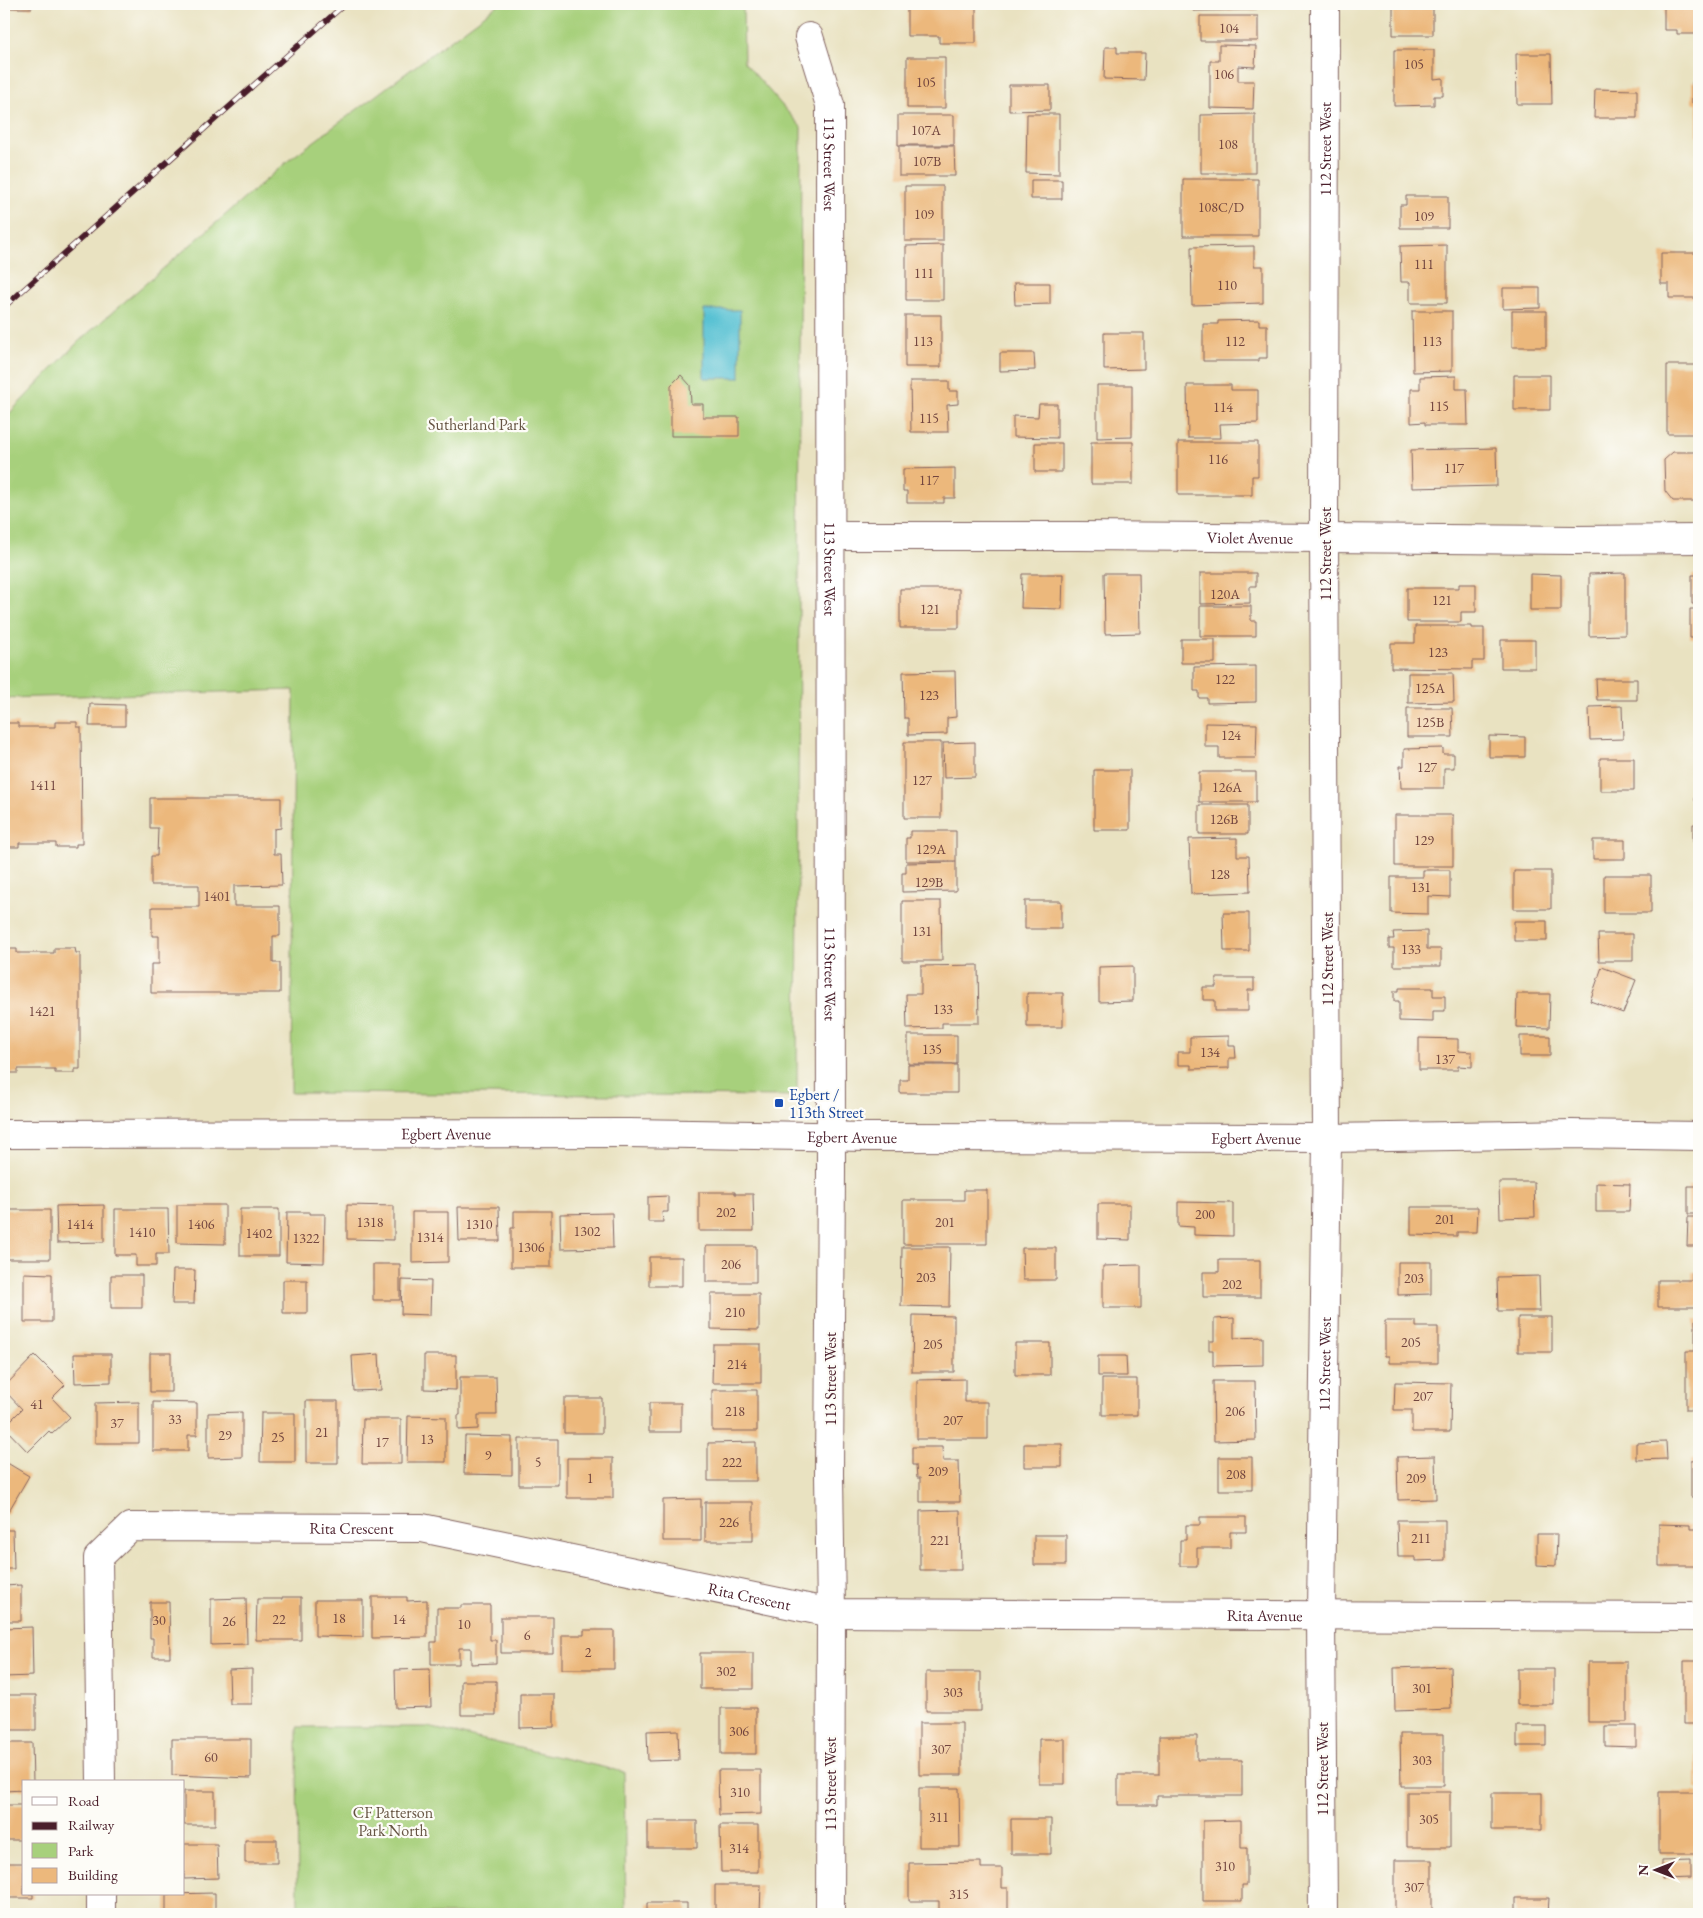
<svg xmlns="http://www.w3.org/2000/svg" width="1703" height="1918" font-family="'EB Garamond',serif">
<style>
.green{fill:#a7d07c;stroke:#787854}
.water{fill:#57c1d3;stroke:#50707f}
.building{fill:#ecb87c}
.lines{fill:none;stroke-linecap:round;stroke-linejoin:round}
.minor-casing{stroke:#826360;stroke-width:30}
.minor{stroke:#fff;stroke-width:28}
.rail-casing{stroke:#4a1f2b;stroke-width:5.5}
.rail{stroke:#fdfcf7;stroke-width:4;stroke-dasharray:11;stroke-linecap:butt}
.transit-dot{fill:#1a4fb4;stroke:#fdfcf7;stroke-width:2}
.labels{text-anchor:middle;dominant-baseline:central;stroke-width:4.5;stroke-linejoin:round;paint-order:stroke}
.number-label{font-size:14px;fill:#72453f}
.street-label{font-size:16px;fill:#4a1f2b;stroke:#fdfcf7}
.park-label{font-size:16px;fill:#665443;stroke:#fdfcf7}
.transit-label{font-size:16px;fill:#164399;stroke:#fdfcf7;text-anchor:start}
</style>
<rect width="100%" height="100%" fill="#fdfcf7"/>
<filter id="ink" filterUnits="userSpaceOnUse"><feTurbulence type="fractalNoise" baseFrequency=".02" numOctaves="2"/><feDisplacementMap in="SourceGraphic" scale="10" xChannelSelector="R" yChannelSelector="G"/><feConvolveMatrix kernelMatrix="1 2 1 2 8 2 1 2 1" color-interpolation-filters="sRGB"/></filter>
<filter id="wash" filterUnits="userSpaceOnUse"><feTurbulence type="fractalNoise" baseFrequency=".0096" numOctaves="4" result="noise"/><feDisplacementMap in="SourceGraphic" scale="20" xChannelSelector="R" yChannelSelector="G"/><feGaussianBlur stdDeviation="1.12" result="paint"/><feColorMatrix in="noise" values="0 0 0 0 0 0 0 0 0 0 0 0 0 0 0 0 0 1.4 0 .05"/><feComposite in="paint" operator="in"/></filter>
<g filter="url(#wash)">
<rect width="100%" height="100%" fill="#e9e2c1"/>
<path class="green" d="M499,4H743L744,62L801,127L797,1096L291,1093L294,690L4,698V419L79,341L289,160Z
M297,1727H428L624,1772L626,1914H298Z"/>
<path class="water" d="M704,310H740V378H704Z"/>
<g id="blocks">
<path class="building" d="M4,4H32V8H4Z
M907,4H976V43H939V36H907Z
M1193,4H1256V10L1193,11Z
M1393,4H1433V35H1393Z
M1664,4H1699V34H1677V30H1664Z
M1200,16H1258V41H1200Z
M1219,45L1256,46L1255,67L1238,66V81H1254L1253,109L1210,108V61H1219Z
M1105,47H1117V53H1145L1144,80L1104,79Z
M1394,50H1434V79L1443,78V96H1434V105L1394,106Z
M1516,54H1551L1552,104H1517Z
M907,57H945V108H907Z
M1692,82H1699V136H1697V103H1692Z
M1009,85H1050V110L1009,111Z
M1595,89L1637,90V118H1594Z
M1027,114H1059V174L1026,173Z
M1255,114V173H1201V115Z
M898,115H954V145H898Z
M899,146H954L955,176H899Z
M1183,179H1258V236H1183Z
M1031,180H1062V199H1031Z
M905,186H943V241H905Z
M1406,196H1448V228H1400V205H1406Z
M943,245V300H906V246Z
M1447,245V303H1410V282H1401L1400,246Z
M1254,246V266H1263V303L1192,305L1191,247Z
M1661,253H1699V298H1669V284H1661Z
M1014,283H1050V304L1015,305Z
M1503,288H1540V308L1503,309Z
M1412,311H1452V371L1413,372Z
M1512,311H1546V347H1512Z
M905,315H941V367H905Z
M1259,320V325H1267V358H1259V361H1203V324H1218V321Z
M1104,333H1144V369L1104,370Z
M1000,353H1034L1035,370L1000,371Z
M1667,365H1699V434H1667Z
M681,375L690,385L691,404H703V417H739V436H671V385Z
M1514,375H1550V410H1514Z
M1456,376V389H1467L1468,425H1425V422L1411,423V389H1420V377Z
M910,381H949V391H958V404L947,405L948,432H911Z
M1097,385H1132V437L1097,438Z
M1187,385H1231V390H1258V423L1220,424L1221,438H1188Z
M1039,404H1057V438L1013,437V416L1038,417Z
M1091,442H1133V484H1091Z
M1178,442H1258V476H1252V495H1178Z
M1035,443H1062V472H1035Z
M1496,448L1497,486L1412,488L1411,450Z
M1673,452H1699V501H1673L1665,491L1664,460Z
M955,468V498H944V503H907V491H903V469Z
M1104,573H1139L1140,633L1105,634Z
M1200,573H1256V586H1250V603L1200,604Z
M1625,573V635L1589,636V574Z
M1022,574H1063L1062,609L1021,608Z
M1530,574L1561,575V610H1530Z
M1692,575H1699V604H1692Z
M1459,584H1476V612H1461V622H1407V588H1459Z
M900,589H959V628H900Z
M1200,606H1251V621H1256V636H1200Z
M1690,609H1699V638H1690Z
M1415,626H1472V628H1484V661H1472V669L1391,668V643H1415Z
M1181,639H1215V663H1181Z
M1501,640H1535V668H1501Z
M1256,666V702L1207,703V698H1199V691H1194V667Z
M955,671L956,717L947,718V734L908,735V718H904L903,672Z
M1408,673H1453L1454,702L1408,703Z
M1596,679H1637V700H1597Z
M90,704L125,705V726H89Z
M1622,706L1623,739L1590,740L1589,707Z
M1407,708H1452L1453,737H1407Z
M1695,709H1699V742H1695Z
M55,722H77V727H81L82,844H76V847H56V843H19V847H4V723H18V727H55Z
M1205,723L1257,724L1256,758H1219V747H1205Z
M1489,736L1525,737V757H1489Z
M904,742H941V818H904Z
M975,742V777L944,778L943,743Z
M1443,748V754H1454V768H1444V788H1401L1400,766H1404V749Z
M1600,758H1634V791H1600Z
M1094,770H1130V830H1094Z
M1199,772H1256V802H1199Z
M1694,779H1699V801H1695Z
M150,798H281V828L274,829V854H281L282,885L234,886V906H280V936H273V963H280V993H151V964H159V936H152V907H199V885H151V856H157L158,828H150Z
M1199,805H1248V834H1199Z
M1395,815H1453V866H1395Z
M1693,824H1699V842H1693Z
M910,831H956V861H906V838H910Z
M1237,838V856H1249L1250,892L1191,894L1189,839Z
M1593,840H1625V859H1593Z
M956,862V891L902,892V873H906V863Z
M1423,870H1450V897L1428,896V914L1391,913V877H1423Z
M1514,871H1551V909H1514Z
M1604,875H1651V913H1604Z
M902,901H941L942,961H902Z
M1025,901H1061V929H1025Z
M1223,913H1249V951H1224Z
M1514,921H1547V941H1514Z
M1427,931V949H1441V966H1394V948H1389V939H1394L1393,932Z
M1598,934H1633V961H1599Z
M54,948H75L76,953H80V1069H75V1073H55V1069H18V1073H4V949H17V953H54Z
M978,965L979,1023H942V1028L907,1029L906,994H921V966Z
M1133,966V1001L1099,1002V967Z
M1602,967L1636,980L1623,1013L1590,1001Z
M1216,978H1254V990H1248V1011H1215V1000H1203V987H1216Z
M1399,988H1433V996H1445V1011H1433V1022L1399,1021V1001H1394V991H1399Z
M1027,993H1063V1027H1027Z
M1517,994H1550L1549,1028L1516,1027Z
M908,1035H957V1064H908Z
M1229,1036V1046H1235L1236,1058H1229V1068L1191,1069V1065H1178V1052H1190V1037Z
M1520,1036H1550V1056H1520Z
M1419,1038L1458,1039V1051L1472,1052V1067L1458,1066V1070H1419Z
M908,1065H957V1093H900V1080H908Z
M1499,1182H1534L1535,1217L1500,1218Z
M1596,1183L1630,1184L1629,1212H1596Z
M1688,1186H1699V1214H1688Z
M964,1190H987V1244H903V1200H964Z
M699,1192H735V1194H753L754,1231H699Z
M668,1196V1212H662L663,1222H648V1197Z
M1178,1202L1233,1203V1236L1194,1235V1227L1178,1226Z
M1098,1204H1130V1240L1098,1239Z
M104,1205V1242L57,1243L56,1206Z
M177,1205H225V1244L177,1243Z
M347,1205L394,1206V1240L347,1239Z
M458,1207H499L500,1241H459Z
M1411,1207H1478L1477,1232H1457V1236L1411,1235Z
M115,1209H168L169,1254H156V1266H136V1255H115Z
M240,1209H279V1256H240Z
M4,1210H50V1259H4Z
M514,1211H551V1267H511V1228H514Z
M287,1212H310V1214H325L324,1263L286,1262Z
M412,1212H448V1262L412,1263Z
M612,1213L613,1248L561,1249L560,1214Z
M1688,1217H1699V1246H1687Z
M706,1246H756V1282H706Z
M902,1247H950L949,1307L901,1306Z
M1022,1248H1056V1280H1023Z
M649,1257H682V1286H649Z
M1219,1260H1260V1297H1203V1272H1219Z
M1398,1262H1431V1294L1398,1295Z
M373,1264H400V1300H373Z
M1141,1265V1308H1103V1266Z
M173,1270H195L194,1304H172Z
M1692,1272H1699V1307H1658V1280H1692Z
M24,1273L52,1274V1322H24Z
M111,1275H142V1308H111Z
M1539,1276L1540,1311H1498L1497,1277Z
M283,1280H307V1313H283Z
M402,1280L431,1281L430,1315L401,1314Z
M711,1294H759V1330L711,1329Z
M913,1315L954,1316V1372H912Z
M1518,1317H1552V1352H1518Z
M1234,1318V1338L1263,1337V1365L1213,1366V1350H1209V1341H1214V1319Z
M1695,1320H1699V1410H1686V1351H1695Z
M1385,1321H1416V1327H1438V1363H1389V1356H1385Z
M1015,1343H1050V1375H1015Z
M713,1344H761V1383H712Z
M150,1353H171V1392H150Z
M74,1354H111V1382L75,1383Z
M379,1354L381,1390L354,1391L352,1356Z
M35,1355L65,1385L52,1398L70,1417L52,1434L49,1431L28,1452L4,1427L22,1409L4,1390V1387Z
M424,1355H456V1390L424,1389Z
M1098,1356H1126L1127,1376H1098Z
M460,1377H496L497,1415H478V1429L458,1430V1415H460Z
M965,1379V1402H988V1439H917V1380Z
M1102,1379H1137V1415H1102Z
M1213,1381H1255L1256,1440L1214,1441Z
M1395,1382L1451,1383L1450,1432H1412V1410H1394Z
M712,1390H757V1431H712Z
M564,1398H602V1433H564Z
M306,1401H338V1463H306Z
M139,1402V1443H95V1403Z
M153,1402L197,1403V1435H188V1451H153Z
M649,1403H681V1432H649Z
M242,1412V1457L208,1458V1413Z
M261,1413H295V1462H260Z
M408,1416L446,1417V1462H407Z
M363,1419H401V1464H362Z
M465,1436L512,1437V1475L464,1474Z
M519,1439H558V1485H519Z
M756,1442V1481H708V1443Z
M1666,1442L1667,1459L1636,1460V1443Z
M1024,1444H1062V1467H1024Z
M912,1447H942L943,1461H959L960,1502H920V1478H917L916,1465H912Z
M1435,1456L1436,1499L1398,1500L1397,1457Z
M1219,1457H1252V1490H1219Z
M567,1458H613V1498H567Z
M1699,1459V1497H1691V1460Z
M4,1461L29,1476L7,1514L4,1512Z
M701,1499V1541H663V1500Z
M705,1502H753V1541H705Z
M960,1510L961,1570H920V1511Z
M1200,1517H1246V1532H1230V1548H1197V1566H1180V1540H1186V1525H1200Z
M1397,1520H1445V1560L1415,1561V1557H1398Z
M1659,1524L1690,1525V1529H1699V1566H1659Z
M4,1530H13L14,1569H4Z
M1537,1534H1557L1556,1566L1537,1565Z
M1034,1535H1066V1565H1034Z
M21,1585V1621H4V1586Z
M282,1597H301V1640H256L257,1599H282Z
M372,1597H407V1601L427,1600V1637L372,1638Z
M246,1598L247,1644L211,1645V1599Z
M315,1600H363V1637L315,1636Z
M150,1602H169L170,1657H153V1638H150Z
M461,1605H490V1640H496V1663L471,1664V1648H459V1664H431V1642H437V1608H461Z
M501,1617H553V1653H501Z
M32,1627L33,1676L4,1677V1628Z
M584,1630H614V1669H562V1635H584Z
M700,1653H753V1689H700Z
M1684,1661H1699V1724H1684Z
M1588,1662H1627V1722H1588Z
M1450,1666L1451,1709L1395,1711L1394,1668Z
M252,1669V1704H230L229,1670Z
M430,1669L431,1707L396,1708L395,1670Z
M1517,1669H1554V1705H1517Z
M926,1672H981V1711H926Z
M461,1681H496V1715H461Z
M520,1694H554V1727L520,1728Z
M4,1695H36V1730H4Z
M721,1708H756V1754H721Z
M919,1723H962V1775H919Z
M1517,1726H1546V1746H1517Z
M1605,1726H1636V1747L1605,1746Z
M678,1730L679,1760L648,1761L647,1731Z
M1400,1734H1444V1786H1401Z
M1159,1736H1197V1760H1242V1796H1157V1805H1118V1775H1159Z
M172,1739H251V1778L172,1775Z
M1039,1739H1065V1784H1039Z
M1696,1741H1699V1788H1696Z
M4,1743H32L33,1782H24V1790L4,1791Z
M718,1770H761V1814L719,1815Z
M919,1788H959L960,1847H919Z
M184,1791H215V1825H184Z
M1407,1792H1450V1847H1407Z
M1659,1792H1699V1854H1659Z
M1492,1793H1542V1830H1492Z
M4,1805H24V1840H4Z
M1011,1819H1051V1854H1011Z
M1241,1820V1848H1247V1885H1242V1901H1203V1821Z
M648,1821H697V1848H648Z
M720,1825H758V1872H721Z
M245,1840H277V1863H245Z
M184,1844H217L218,1878L184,1879Z
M1395,1860H1432V1914H1395Z
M1691,1860V1878L1662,1879V1861Z
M981,1862V1868H1002V1888H1008V1914H939V1901H909V1863Z
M4,1863H24V1894H33V1898H4Z
M715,1885H761L760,1914H715Z
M215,1893V1914H166V1894Z
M1516,1898H1549L1548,1914H1516Z
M647,1903H687V1914H647Z"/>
</g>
</g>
<g filter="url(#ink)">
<use href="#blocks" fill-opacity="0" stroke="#826360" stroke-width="1"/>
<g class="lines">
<g class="minor-casing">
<g id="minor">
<path id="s1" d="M809,37L830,105L831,1172L829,1474L831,1613L830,1914"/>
<path id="s2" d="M831,536H1078L1575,540L1699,539"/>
<path id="s3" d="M4,1134L629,1133L868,1137L1327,1138L1572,1134L1699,1136"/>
<path id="s4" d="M101,1782L98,1558L130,1527L422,1528L831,1613L1699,1617"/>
<path d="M101,1894V1914"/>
<path id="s5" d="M1323,1914L1321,1614L1327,1138L1324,538L1325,4"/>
</g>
</g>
<use href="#minor" class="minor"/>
<g class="rail-casing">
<path id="rail" d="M4,307L345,4"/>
</g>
<use href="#rail" class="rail"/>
</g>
</g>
<rect class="transit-dot" x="774" y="1098" width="10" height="10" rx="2.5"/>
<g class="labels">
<g class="number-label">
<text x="1229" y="28">104</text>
<text x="1414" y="64">105</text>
<text x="1224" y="74">106</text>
<text x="926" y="82">105</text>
<text x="926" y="130">107A</text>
<text x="1228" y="144">108</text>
<text x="927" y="161">107B</text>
<text x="1221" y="207">108C/D</text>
<text x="924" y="214">109</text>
<text x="1424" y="216">109</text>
<text x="1424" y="264">111</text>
<text x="924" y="273">111</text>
<text x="1227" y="285">110</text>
<text x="923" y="341">113</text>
<text x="1235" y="341">112</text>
<text x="1432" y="341">113</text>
<text x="1439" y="406">115</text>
<text x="1223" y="407">114</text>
<text x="929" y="418">115</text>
<text x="1218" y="459">116</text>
<text x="1454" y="468">117</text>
<text x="929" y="480">117</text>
<text x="1225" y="594">120A</text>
<text x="1442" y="600">121</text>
<text x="930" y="609">121</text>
<text x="1438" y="652">123</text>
<text x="1225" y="679">122</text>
<text x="1430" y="688">125A</text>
<text x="929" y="695">123</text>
<text x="1430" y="722">125B</text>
<text x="1231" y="735">124</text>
<text x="1427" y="767">127</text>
<text x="922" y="780">127</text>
<text x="43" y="785">1411</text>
<text x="1227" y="787">126A</text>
<text x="1224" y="819">126B</text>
<text x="1424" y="840">129</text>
<text x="931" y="849">129A</text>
<text x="1220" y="874">128</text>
<text x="929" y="882">129B</text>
<text x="1421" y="887">131</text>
<text x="217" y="896">1401</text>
<text x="922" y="931">131</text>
<text x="1411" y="949">133</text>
<text x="943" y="1009">133</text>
<text x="42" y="1011">1421</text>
<text x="932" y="1049">135</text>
<text x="1210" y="1052">134</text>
<text x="1445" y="1059">137</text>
<text x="726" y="1212">202</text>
<text x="1205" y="1214">200</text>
<text x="1445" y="1219">201</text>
<text x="370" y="1222">1318</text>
<text x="945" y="1222">201</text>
<text x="80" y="1224">1414</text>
<text x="201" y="1224">1406</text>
<text x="479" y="1224">1310</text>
<text x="587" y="1231">1302</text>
<text x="142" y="1232">1410</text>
<text x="259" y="1233">1402</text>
<text x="430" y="1237">1314</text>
<text x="306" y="1238">1322</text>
<text x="531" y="1247">1306</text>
<text x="731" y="1264">206</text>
<text x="926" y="1277">203</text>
<text x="1414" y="1278">203</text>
<text x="1232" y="1284">202</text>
<text x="735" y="1312">210</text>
<text x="1411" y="1342">205</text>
<text x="933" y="1344">205</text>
<text x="737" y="1364">214</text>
<text x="1423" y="1396">207</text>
<text x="37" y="1404">41</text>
<text x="735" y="1411">218</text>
<text x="1235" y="1411">206</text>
<text x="175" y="1419">33</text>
<text x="953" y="1420">207</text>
<text x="117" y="1423">37</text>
<text x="322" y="1432">21</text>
<text x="225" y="1435">29</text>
<text x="278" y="1437">25</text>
<text x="427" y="1439">13</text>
<text x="382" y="1442">17</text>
<text x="488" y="1455">9</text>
<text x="538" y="1462">5</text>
<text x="732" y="1462">222</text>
<text x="938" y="1471">209</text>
<text x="1236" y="1474">208</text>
<text x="590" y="1478">1</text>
<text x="1416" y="1478">209</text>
<text x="729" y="1522">226</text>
<text x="1421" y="1538">211</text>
<text x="940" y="1540">221</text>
<text x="339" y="1618">18</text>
<text x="279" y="1619">22</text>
<text x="399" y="1619">14</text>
<text x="159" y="1620">30</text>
<text x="229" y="1621">26</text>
<text x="464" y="1624">10</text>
<text x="527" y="1635">6</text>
<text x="588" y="1652">2</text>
<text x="726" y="1671">302</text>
<text x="1422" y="1688">301</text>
<text x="953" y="1692">303</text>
<text x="739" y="1731">306</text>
<text x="941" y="1749">307</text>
<text x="211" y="1757">60</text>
<text x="1422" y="1760">303</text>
<text x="740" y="1792">310</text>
<text x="939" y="1817">311</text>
<text x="1429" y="1819">305</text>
<text x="739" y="1848">314</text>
<text x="1225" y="1866">310</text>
<text x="1414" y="1887">307</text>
<text x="959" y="1894">315</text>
</g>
<g class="street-label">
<text stroke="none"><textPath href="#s5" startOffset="1765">112 Street West</textPath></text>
<text stroke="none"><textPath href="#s1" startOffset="130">113 Street West</textPath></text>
<text stroke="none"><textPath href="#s2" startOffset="419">Violet Avenue</textPath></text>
<text transform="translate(1325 554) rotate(-90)">112 Street West</text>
<text stroke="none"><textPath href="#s1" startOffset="535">113 Street West</textPath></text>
<text transform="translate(1327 959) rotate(-90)">112 Street West</text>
<text stroke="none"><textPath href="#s1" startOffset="940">113 Street West</textPath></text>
<text stroke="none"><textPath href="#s3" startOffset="442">Egbert Avenue</textPath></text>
<text stroke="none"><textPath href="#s3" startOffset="848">Egbert Avenue</textPath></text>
<text stroke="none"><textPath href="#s3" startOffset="1252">Egbert Avenue</textPath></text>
<text stroke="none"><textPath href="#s5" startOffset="550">112 Street West</textPath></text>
<text transform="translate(830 1379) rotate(-90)">113 Street West</text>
<text stroke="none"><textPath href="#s4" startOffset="490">Rita Crescent</textPath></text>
<text stroke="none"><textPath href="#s4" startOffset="895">Rita Crescent</textPath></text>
<text stroke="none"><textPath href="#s4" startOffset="1412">Rita Avenue</textPath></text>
<text transform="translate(1322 1769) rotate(-90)">112 Street West</text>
<text transform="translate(830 1784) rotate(-90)">113 Street West</text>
</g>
<g class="park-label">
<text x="477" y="424">Sutherland Park</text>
<text x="393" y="1812">CF Patterson<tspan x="393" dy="18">Park North</tspan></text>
</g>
<g class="transit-label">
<text x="789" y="1094">Egbert /<tspan x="789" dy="18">113th Street</tspan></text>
</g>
</g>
<rect width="1703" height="1918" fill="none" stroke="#fdfcf7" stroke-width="20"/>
<rect x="22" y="1780" width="162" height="115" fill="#fdfcf7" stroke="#b5a4a5"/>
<rect x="32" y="1797" width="25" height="8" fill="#ffffff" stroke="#b5a4a5"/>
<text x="68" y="1806" font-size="15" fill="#4a1f2b">Road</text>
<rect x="32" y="1822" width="25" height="8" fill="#4a1f2b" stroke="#b5a4a5"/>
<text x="68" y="1830" font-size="15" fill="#4a1f2b">Railway</text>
<rect x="32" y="1843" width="25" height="15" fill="#a7d07c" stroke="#b5a4a5"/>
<text x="68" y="1856" font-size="15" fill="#4a1f2b">Park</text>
<rect x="32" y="1868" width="25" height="15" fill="#ecb87c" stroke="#b5a4a5"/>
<text x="68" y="1880" font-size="15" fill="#4a1f2b">Building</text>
<g transform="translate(1656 1870) rotate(270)" stroke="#fdfcf7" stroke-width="4" paint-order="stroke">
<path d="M0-4L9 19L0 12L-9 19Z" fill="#4a1f2b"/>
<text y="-8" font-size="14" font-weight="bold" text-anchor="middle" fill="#4a1f2b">N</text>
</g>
</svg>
